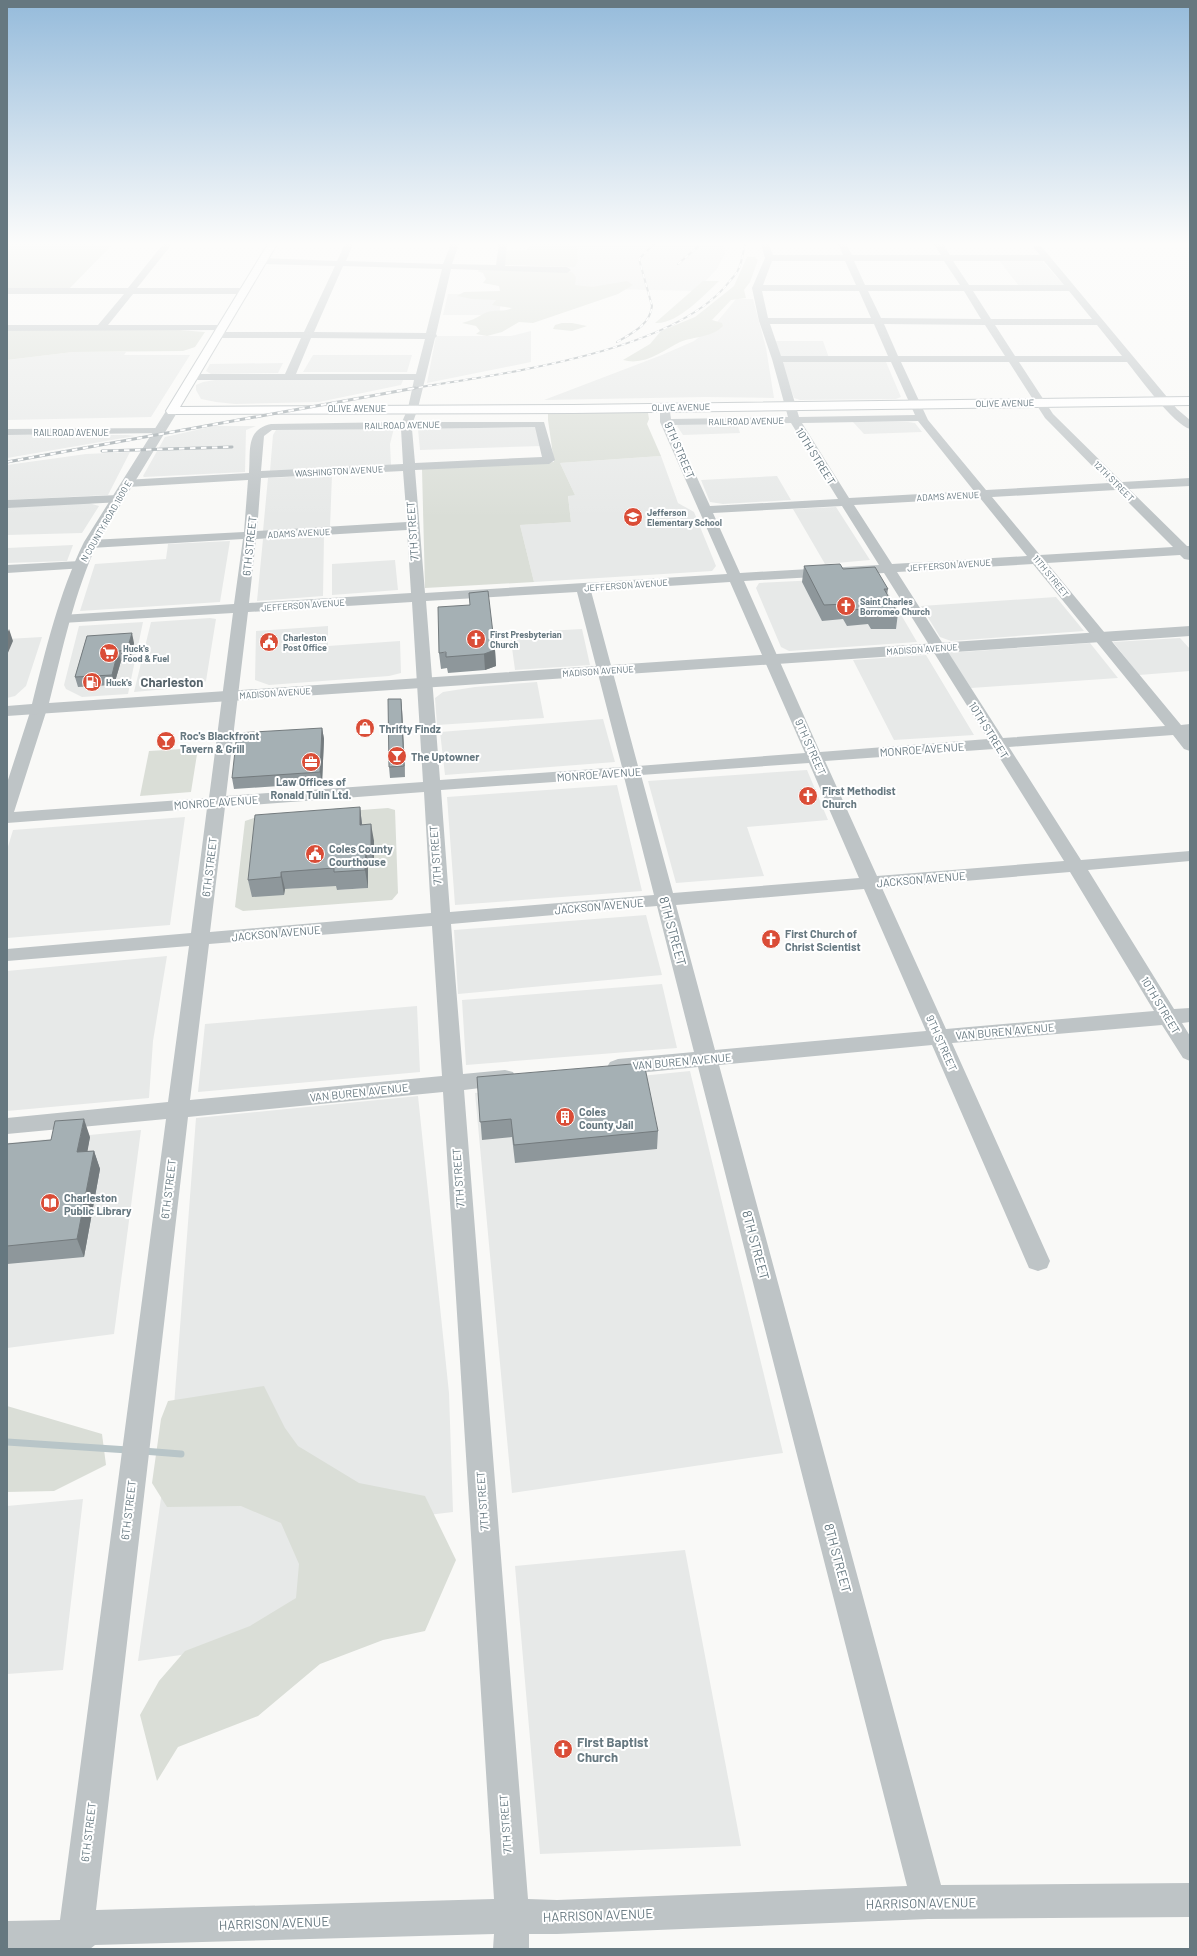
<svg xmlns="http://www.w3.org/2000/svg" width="1197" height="1956" font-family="Barlow,sans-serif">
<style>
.built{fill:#e7e9e8}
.green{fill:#daded7;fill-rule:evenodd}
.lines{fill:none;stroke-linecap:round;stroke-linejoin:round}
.stream{stroke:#b8c5c8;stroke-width:7}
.secondary-casing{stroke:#b3babd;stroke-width:2}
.minor{fill:#bec4c6;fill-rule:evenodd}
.tertiary{fill:#bec4c6;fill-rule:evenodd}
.secondary{fill:#fff;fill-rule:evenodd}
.rail-far1-casing{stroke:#a0a9ad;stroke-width:2}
.rail-casing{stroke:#a0a9ad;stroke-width:3}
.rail-far1{stroke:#fff;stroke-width:1.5;stroke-dasharray:4.5;stroke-linecap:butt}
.rail{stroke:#fff;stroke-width:2;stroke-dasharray:5.5;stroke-linecap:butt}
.wall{fill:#8e979b}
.shaded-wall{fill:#747b7e}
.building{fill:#a5b0b4;stroke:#747b7e}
.labels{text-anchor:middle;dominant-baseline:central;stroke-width:4;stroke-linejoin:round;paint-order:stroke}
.far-street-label{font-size:9px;fill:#667880;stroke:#fff}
.far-poi-label{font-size:9px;font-weight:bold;fill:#667880;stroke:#fff;text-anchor:start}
.street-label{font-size:11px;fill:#667880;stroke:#fff}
.poi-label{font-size:11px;font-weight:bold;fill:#667880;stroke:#fff;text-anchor:start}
.far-district-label{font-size:13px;font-weight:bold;fill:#58656c;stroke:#fff}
.near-street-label{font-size:13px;fill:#667880;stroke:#fff}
.near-poi-label{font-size:13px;font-weight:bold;fill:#667880;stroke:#fff;text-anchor:start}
</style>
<rect width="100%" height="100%" fill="#f9f9f7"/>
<path class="built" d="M573,245H723L725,253L717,269L696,291L565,288Z
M998,259L1042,261L1064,285L1059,286H1019Z
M448,294H502L499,315H443Z
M736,299H753L766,348L774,398L705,397L544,400L662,355L694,341L712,328Z
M531,331V362L427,383L436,336H511Z
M775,341H823L829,358H785L779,356Z
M73,352H126L124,355H190L151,417L7,420V360Z
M313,355H412L407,372H303Z
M784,362H886L901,397L896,399L800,400L794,398L782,363Z
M283,363L278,373L211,374L206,371L210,364Z
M404,378L401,385L319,402L235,404L216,402L201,399L196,390V385L203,382L221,379Z
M853,422H908L915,423L922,432L864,434Z
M737,423L740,433L683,435L677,426L679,424Z
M214,426H256L246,430L245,472L144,477L143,476L165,437Z
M537,427L542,446L420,450L418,429Z
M394,428L390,444L391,465L270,471L273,435L276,430Z
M7,435H127L135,436L7,458Z
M130,452L108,495L7,500V465L86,454Z
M661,456L678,503L694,512L716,566L712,571L534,582L520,525L571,522L568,495H575L560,463Z
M332,475L330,527L263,531L268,478Z
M777,476L791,500L723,504L710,502L701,480Z
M85,502L99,506L82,533L7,535V507Z
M836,507L870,560L825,564L793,509Z
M324,535L323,596L257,601L263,539Z
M230,541L220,602L80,611L95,564L166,559L168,544Z
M73,545L67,561L7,563V548Z
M395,560L398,590L332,595V564Z
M879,577L917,642L789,651L781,647L756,588L759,583Z
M1056,597L1084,631L951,641L940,637L921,606Z
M210,618L216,619L206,681L199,686L134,692L151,622Z
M143,622L128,694L82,697L66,689L64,685L79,626Z
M328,626V646L400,641L401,673L389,676L269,685L255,680L256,631Z
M582,629L590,665L515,670L510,633Z
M42,637L26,686L15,696L7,698V639Z
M1180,638L1190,649V671L1139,675L1113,642Z
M1090,643L1118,678L971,688L948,653Z
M926,655L974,735L894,740L853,660Z
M537,682L544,718L437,725L435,698L443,692L475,687Z
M603,719L615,762L445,775L440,732Z
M807,770L828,820L747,827L764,876L676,883L648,781Z
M617,785L642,891L455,905L447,797Z
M185,817L170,925L7,938V850L13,830Z
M646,915L662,975L458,994L454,930Z
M167,956L153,1041L149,1098L7,1111V971Z
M662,984L677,1048L466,1065L462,1000Z
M417,1006L420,1072L198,1092L205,1024Z
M690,1071L783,1453L512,1493L475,1093Z
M418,1096L449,1393L453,1512L312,1529L309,1637L138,1661L174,1406L196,1118Z
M141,1130L114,1334L7,1348V1143Z
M83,1499L63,1670L7,1674V1506Z
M685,1550L741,1846L540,1854L515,1566Z"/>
<path class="green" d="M531,244L576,245L578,260L575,267L505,265L503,250H526Z
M7,245V244L112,245L70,288H7Z
M747,257H755L758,260L750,282L744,290L746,298L731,300L712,320L722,323L723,326C711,338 695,336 680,342C662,351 645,366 623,360L650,344L661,331L695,317L709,306L734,286Z
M482,269L572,272L576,277L575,285L592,287L627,281L633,285L618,294L533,323L519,322L502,332L487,336L476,334L480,331L476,326L462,323C470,321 477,318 483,314C492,308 503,313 512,308L492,305L496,300L472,299L457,296L464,292L500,291L499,286L483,283L486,279L483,273L477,271Z
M703,281H719C704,295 677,325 655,323Z
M562,323H572L587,326L572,331L553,329L555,325Z
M7,330H179L205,332L195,347L183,351L73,352L7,360Z
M640,411L648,413L649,419L647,424L661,456L560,463L575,495L568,496L571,522L520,525L534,582L425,588L422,469L554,462L548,420V412Z
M198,748L191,792L140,796L149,751Z
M388,808L395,810L398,893L392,900L243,911L235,907L245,821L254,818ZM258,832L373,841L374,865L368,866V888L337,890V885L285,889L284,895Z
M264,1386L285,1428L298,1446L359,1483L425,1496L456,1560L425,1631L383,1640L320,1664L258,1716L178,1747L157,1781L140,1715L159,1681L185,1651L250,1626L296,1598L299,1564L281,1523L241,1506L167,1507L152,1483L161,1419L168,1401Z
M7,1406L102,1434L106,1465L54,1491L7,1492Z"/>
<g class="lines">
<path class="stream" d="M7,1442L128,1450
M143,1451L181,1454"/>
<g class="secondary-casing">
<path id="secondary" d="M268,244H277L180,407L573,405L1190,397V405L573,413L168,414L166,411Z"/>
</g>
<path class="minor" d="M163,244H172L137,288H245L250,291L245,294H133L108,325H222L227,328L225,330L7,331V325H98L124,294H7V288H128Z
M345,244H353L346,261L443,264L451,244H459L452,264L496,265L499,244H507L505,266L567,267L571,270L567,273L451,269L436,334L437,336L435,338L418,408L413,422H544L555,460L549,464L415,470L425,593L727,574L660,422V407L661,405H669L671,419L788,417L772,359L759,321L752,288L765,258L761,244H769L773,255H843L838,244H846L852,255H941L934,244H943L950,255H1040L1034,248L1035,246H1041L1177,409L1190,420V429C1174,425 1139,377 1127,362H1019L1053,414L1122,482L1190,478V486L1129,489L1187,546H1190V560L1184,559L1180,555L1047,563L1181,725L1190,724L1189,734L1190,751L1184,749L1173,735L1009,747L1081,860L1190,851V861L1088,870L1174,1009L1190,1008V1022L1182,1023L1190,1036V1061L1183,1058L1162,1025L952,1043L1050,1261L1047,1268L1038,1271L1029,1268L932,1045L719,1065L941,1885L1190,1883V1917L928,1919L557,1934H529V1949H493L494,1934L95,1945L90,1949H7V1921L60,1920L166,1119L7,1134V1118L168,1102L189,946L7,961V949L191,933L207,808L7,823V783L31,709L33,706L39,704L45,706L47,709L14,812L209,798L233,613L62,623L57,622L55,619L57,616L62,615L234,604L243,539L91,548L86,547L84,544L86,541L91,540L244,532L248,480L128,487L124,486L122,483L124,480L249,473C251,451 245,430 271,424L402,422L408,408L414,380H192L187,377L192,374H285L301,338H218L213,335L218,332H304L335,266L263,264L259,261L263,258L337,261ZM772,261H845L856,285H763ZM854,261H944L960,285H865ZM953,261H1044L1064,285H969ZM343,266L442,269L426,333L314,332ZM762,291H859L871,318H768ZM868,291H964L981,319L881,318ZM973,291H1069L1092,319H991ZM770,324H874L888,356H781ZM884,324L985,325L1005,356H898ZM995,325H1097L1122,356H1015ZM311,338L425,339L416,374H296ZM783,362H891L915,415L799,417ZM901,362H1009L1045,418L1109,483L986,490L928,420ZM918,421L974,491L849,498L802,423ZM791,423L838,499L710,506L673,425ZM535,427L542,457L415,463L412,429ZM401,429L403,464L261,471L264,436L272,430ZM403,471L407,522L257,531L261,478ZM1116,490L1173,547L1040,555L992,497ZM980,498L1027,556L892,564L854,505ZM842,506L879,565L740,573L713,513ZM407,530L411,593L249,603L256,539ZM1033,564L1165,726L1003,738L897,572ZM884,573L988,739L820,752L744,581ZM730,582L805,753L638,766L591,591ZM577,592L622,767L440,780L426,601ZM412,602L423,782L226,796L248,612ZM994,749L1064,861L877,876L825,761ZM809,763L859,878L673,893L641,775ZM624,777L654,895L450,912L441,790ZM424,792L431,913L210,932L225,807ZM1070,872L1154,1011L946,1029L882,888ZM864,889L926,1031L715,1050L676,905ZM657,906L694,1052L618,1059L610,1062L607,1067L610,1072L618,1075L698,1067L907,1886L557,1900L528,1899L464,1090L513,1084L516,1078L513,1072L505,1070L463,1074L451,924ZM432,926L442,1076L190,1100L209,944ZM443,1092L494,1899L96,1910L188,1117Z
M159,428L165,431L163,433L7,435V429Z
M118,495L122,496L124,499L122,502L7,508V500Z
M80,561L85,562L87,565L85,568L7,573V565Z"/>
<path class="tertiary" d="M172,407L178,411L98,542C74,593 63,648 49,703L1190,626V636L7,716V706L32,704C46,649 59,593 84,542L166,411Z"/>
<use href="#secondary" class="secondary"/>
<g class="rail-far1-casing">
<path id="rail-far1" d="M678,264L701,244
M617,342C632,333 650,325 652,306L639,259L654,244
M410,389C496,374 673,354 729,282C731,279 736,275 738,270C742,263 743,252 745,244"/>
</g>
<g class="rail-casing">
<path id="rail" d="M102,451L232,447
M7,462L415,388"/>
</g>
<use href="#rail-far1" class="rail-far1"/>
<use href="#rail" class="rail"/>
</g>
<path class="wall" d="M804,566L888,589L887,595L898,613L896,629H871L868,624L847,626L843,619L822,621L802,582Z
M87,636L134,643L130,660L121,661L114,685L78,687L75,677Z
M495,650L496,666L485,670L448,673L447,668L441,669L439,653Z
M401,699L402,709L405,777L390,778L389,767Z
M322,728L324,739L322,783L234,789L232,778Z
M360,807L362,824L374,841V866H368V888L337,890L336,886L285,889L284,895L252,897L248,880Z
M477,1077L658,1131L657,1149L515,1163L512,1137L482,1140Z
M90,1137L87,1151H94L100,1169L84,1257L7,1264V1144Z"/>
<path class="shaded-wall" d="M9,629L13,641L7,655V634Z
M132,633L134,643L130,660L127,650Z
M495,650L496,666L485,670L484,654Z
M118,651L121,661L114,685L112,675Z
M401,699L402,709L405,777L404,766Z
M322,728L324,739L322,783L320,772Z
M360,807L362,825H360Z
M371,824L374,841V866L371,848Z
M366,848L368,866V888L365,870Z
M281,872L285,889L284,895L281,877Z
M84,1119L90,1137L84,1171L77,1152Z
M94,1151L100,1169L84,1257L77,1239Z"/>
<path class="building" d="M840,564L843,569L875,567L888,589H884L898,613H873L870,609L849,610L845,604L824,605L804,566Z
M488,591L495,650L484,654L446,657V652L439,653L438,607L470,605L469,593Z
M132,633L127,650L118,651L112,675L75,677L87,636Z
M388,699H401L404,766L389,767Z
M322,728L320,772L232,778L237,733Z
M360,807V825L371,824V848H366L365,870L334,872V868L281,872V877L248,880L255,815Z
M644,1063L658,1131L514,1145L511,1119L480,1122L477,1077Z
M84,1119L77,1152L94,1151L77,1239L7,1246V1144L51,1140L55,1121Z"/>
<linearGradient id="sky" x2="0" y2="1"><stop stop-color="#95bbdb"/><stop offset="0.47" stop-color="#fcfcfb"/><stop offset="1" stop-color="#fcfcfb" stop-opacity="0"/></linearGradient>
<rect width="1197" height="518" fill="url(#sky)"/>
<defs>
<g id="school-disc" transform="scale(1)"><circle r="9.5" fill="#da4d37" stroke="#fff"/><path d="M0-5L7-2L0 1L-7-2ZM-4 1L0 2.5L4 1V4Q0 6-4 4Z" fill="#fff"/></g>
<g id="church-disc" transform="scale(1)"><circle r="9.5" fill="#da4d37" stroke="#fff"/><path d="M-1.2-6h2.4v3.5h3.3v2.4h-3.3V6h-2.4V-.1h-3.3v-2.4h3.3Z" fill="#fff"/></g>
<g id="civic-disc" transform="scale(1)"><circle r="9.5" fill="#da4d37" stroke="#fff"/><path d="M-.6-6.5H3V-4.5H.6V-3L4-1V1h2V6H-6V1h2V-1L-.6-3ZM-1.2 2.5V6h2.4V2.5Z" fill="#fff"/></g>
<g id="supermarket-disc" transform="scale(1)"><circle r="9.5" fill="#da4d37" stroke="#fff"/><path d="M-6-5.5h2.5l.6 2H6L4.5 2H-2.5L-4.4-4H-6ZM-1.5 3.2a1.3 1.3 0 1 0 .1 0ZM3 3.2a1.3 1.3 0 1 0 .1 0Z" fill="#fff"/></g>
<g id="fuel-disc" transform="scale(1)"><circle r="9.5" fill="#da4d37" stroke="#fff"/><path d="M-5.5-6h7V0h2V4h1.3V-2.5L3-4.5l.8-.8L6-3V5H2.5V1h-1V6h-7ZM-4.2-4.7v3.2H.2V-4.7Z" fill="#fff"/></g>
<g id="shop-disc" transform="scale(1)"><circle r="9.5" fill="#da4d37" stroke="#fff"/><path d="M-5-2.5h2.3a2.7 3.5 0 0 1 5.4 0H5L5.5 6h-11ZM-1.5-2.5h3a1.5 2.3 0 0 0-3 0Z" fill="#fff"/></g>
<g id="bar-disc" transform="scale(1)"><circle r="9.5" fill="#da4d37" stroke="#fff"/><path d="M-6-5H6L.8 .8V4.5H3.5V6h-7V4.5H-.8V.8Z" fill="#fff"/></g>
<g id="office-disc" transform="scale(1)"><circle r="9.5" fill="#da4d37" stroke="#fff"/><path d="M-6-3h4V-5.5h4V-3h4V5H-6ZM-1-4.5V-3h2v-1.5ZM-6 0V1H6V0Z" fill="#fff"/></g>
<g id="building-disc" transform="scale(1)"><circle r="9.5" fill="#da4d37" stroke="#fff"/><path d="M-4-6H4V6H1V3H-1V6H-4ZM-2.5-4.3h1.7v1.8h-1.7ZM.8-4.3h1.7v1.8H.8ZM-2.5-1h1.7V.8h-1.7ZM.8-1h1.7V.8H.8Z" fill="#fff"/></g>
<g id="library-disc" transform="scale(1)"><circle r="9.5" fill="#da4d37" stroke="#fff"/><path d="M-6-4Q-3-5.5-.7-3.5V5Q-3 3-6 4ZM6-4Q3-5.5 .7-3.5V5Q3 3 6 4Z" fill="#fff"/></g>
</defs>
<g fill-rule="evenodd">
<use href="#school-disc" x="633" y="517"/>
<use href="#church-disc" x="846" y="606"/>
<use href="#church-disc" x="476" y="639"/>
<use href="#civic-disc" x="269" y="642"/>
<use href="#supermarket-disc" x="109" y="653"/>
<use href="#fuel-disc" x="92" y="682"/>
<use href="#shop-disc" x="365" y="728"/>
<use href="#bar-disc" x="166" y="741"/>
<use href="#bar-disc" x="397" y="756"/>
<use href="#office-disc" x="311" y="762"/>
<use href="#church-disc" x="808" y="796"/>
<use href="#civic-disc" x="315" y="854"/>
<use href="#church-disc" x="771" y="939"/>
<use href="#building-disc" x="565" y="1117"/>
<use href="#library-disc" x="50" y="1203"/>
<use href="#church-disc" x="563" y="1749"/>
</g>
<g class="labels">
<g class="far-street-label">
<text transform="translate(1005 403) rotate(-1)">OLIVE AVENUE</text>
<text transform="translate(681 407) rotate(-1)">OLIVE AVENUE</text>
<text x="357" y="408">OLIVE AVENUE</text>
<text transform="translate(746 421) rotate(-1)">RAILROAD AVENUE</text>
<text transform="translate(402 425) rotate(-1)">RAILROAD AVENUE</text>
<text x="71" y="432">RAILROAD AVENUE</text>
<text transform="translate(339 471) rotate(-3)">WASHINGTON AVENUE</text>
<text transform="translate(1114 481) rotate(45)">12TH STREET</text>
<text transform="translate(948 496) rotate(-3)">ADAMS AVENUE</text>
<text transform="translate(106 521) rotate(-60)">N COUNTY ROAD 1600 E</text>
<text transform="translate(299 533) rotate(-3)">ADAMS AVENUE</text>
<text transform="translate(949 565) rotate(-4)">JEFFERSON AVENUE</text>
<text transform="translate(1051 576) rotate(51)">11TH STREET</text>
<text transform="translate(626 585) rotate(-4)">JEFFERSON AVENUE</text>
<text transform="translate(303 605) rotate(-4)">JEFFERSON AVENUE</text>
<text transform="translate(922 649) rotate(-4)">MADISON AVENUE</text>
<text transform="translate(598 671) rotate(-4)">MADISON AVENUE</text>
<text transform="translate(275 693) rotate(-4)">MADISON AVENUE</text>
</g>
<g class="far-poi-label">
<text x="647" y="512">Jefferson<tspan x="647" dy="10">Elementary School</tspan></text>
<text x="860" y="601">Saint Charles<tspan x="860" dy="10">Borromeo Church</tspan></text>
<text x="490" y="634">First Presbyterian<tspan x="490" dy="10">Church</tspan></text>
<text x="283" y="637">Charleston<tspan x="283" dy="10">Post Office</tspan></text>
<text x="123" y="648">Huck's<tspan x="123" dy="10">Food &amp; Fuel</tspan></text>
<text x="106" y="682">Huck's</text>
</g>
<g class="street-label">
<text transform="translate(680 450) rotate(67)">9TH STREET</text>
<text transform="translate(816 456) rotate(58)">10TH STREET</text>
<text transform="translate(412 531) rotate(-94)">7TH STREET</text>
<text transform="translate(249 546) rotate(-84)">6TH STREET</text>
<text transform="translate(989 730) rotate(58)">10TH STREET</text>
<text transform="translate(811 747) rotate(66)">9TH STREET</text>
<text transform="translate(922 749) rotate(-4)">MONROE AVENUE</text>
<text transform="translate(599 774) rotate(-4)">MONROE AVENUE</text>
<text transform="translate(216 802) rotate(-4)">MONROE AVENUE</text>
<text transform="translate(435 855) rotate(-94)">7TH STREET</text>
<text transform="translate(209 867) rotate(-83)">6TH STREET</text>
<text transform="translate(921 879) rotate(-5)">JACKSON AVENUE</text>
<text transform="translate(599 906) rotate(-5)">JACKSON AVENUE</text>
<text transform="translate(276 933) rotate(-5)">JACKSON AVENUE</text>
<text transform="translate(1161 1005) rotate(59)">10TH STREET</text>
<text transform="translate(1005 1031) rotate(-5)">VAN BUREN AVENUE</text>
<text transform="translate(942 1043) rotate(66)">9TH STREET</text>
<text transform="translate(682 1061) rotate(-5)">VAN BUREN AVENUE</text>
<text transform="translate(359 1092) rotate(-6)">VAN BUREN AVENUE</text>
<text transform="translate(458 1178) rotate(-94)">7TH STREET</text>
<text transform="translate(168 1189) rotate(-83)">6TH STREET</text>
<text transform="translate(482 1501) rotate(-94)">7TH STREET</text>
<text transform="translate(128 1510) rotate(-83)">6TH STREET</text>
<text transform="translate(505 1824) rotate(-94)">7TH STREET</text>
<text transform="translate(88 1832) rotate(-83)">6TH STREET</text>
</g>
<g class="poi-label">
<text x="379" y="728">Thrifty Findz</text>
<text x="180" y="735">Roc's Blackfront<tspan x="180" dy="13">Tavern &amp; Grill</tspan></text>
<text x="411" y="756">The Uptowner</text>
<text x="311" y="781" text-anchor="middle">Law Offices of<tspan x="311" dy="13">Ronald Tulin Ltd.</tspan></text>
<text x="822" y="790">First Methodist<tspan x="822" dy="13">Church</tspan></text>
<text x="329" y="848">Coles County<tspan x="329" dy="13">Courthouse</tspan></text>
<text x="785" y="933">First Church of<tspan x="785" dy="13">Christ Scientist</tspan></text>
<text x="579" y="1111">Coles<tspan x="579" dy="13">County Jail</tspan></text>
<text x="64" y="1197">Charleston<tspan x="64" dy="13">Public Library</tspan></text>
</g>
<g class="far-district-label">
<text x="172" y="682">Charleston</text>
</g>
<g class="near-street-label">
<text transform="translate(673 931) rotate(75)">8TH STREET</text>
<text transform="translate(756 1245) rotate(75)">8TH STREET</text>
<text transform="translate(838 1558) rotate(75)">8TH STREET</text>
<text transform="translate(921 1903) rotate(-1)">HARRISON AVENUE</text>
<text transform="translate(598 1915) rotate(-2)">HARRISON AVENUE</text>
<text transform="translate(274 1923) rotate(-2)">HARRISON AVENUE</text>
</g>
<g class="near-poi-label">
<text x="577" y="1742">First Baptist<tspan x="577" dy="15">Church</tspan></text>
</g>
</g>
<rect width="1197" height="1956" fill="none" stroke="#667880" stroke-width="16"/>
</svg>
